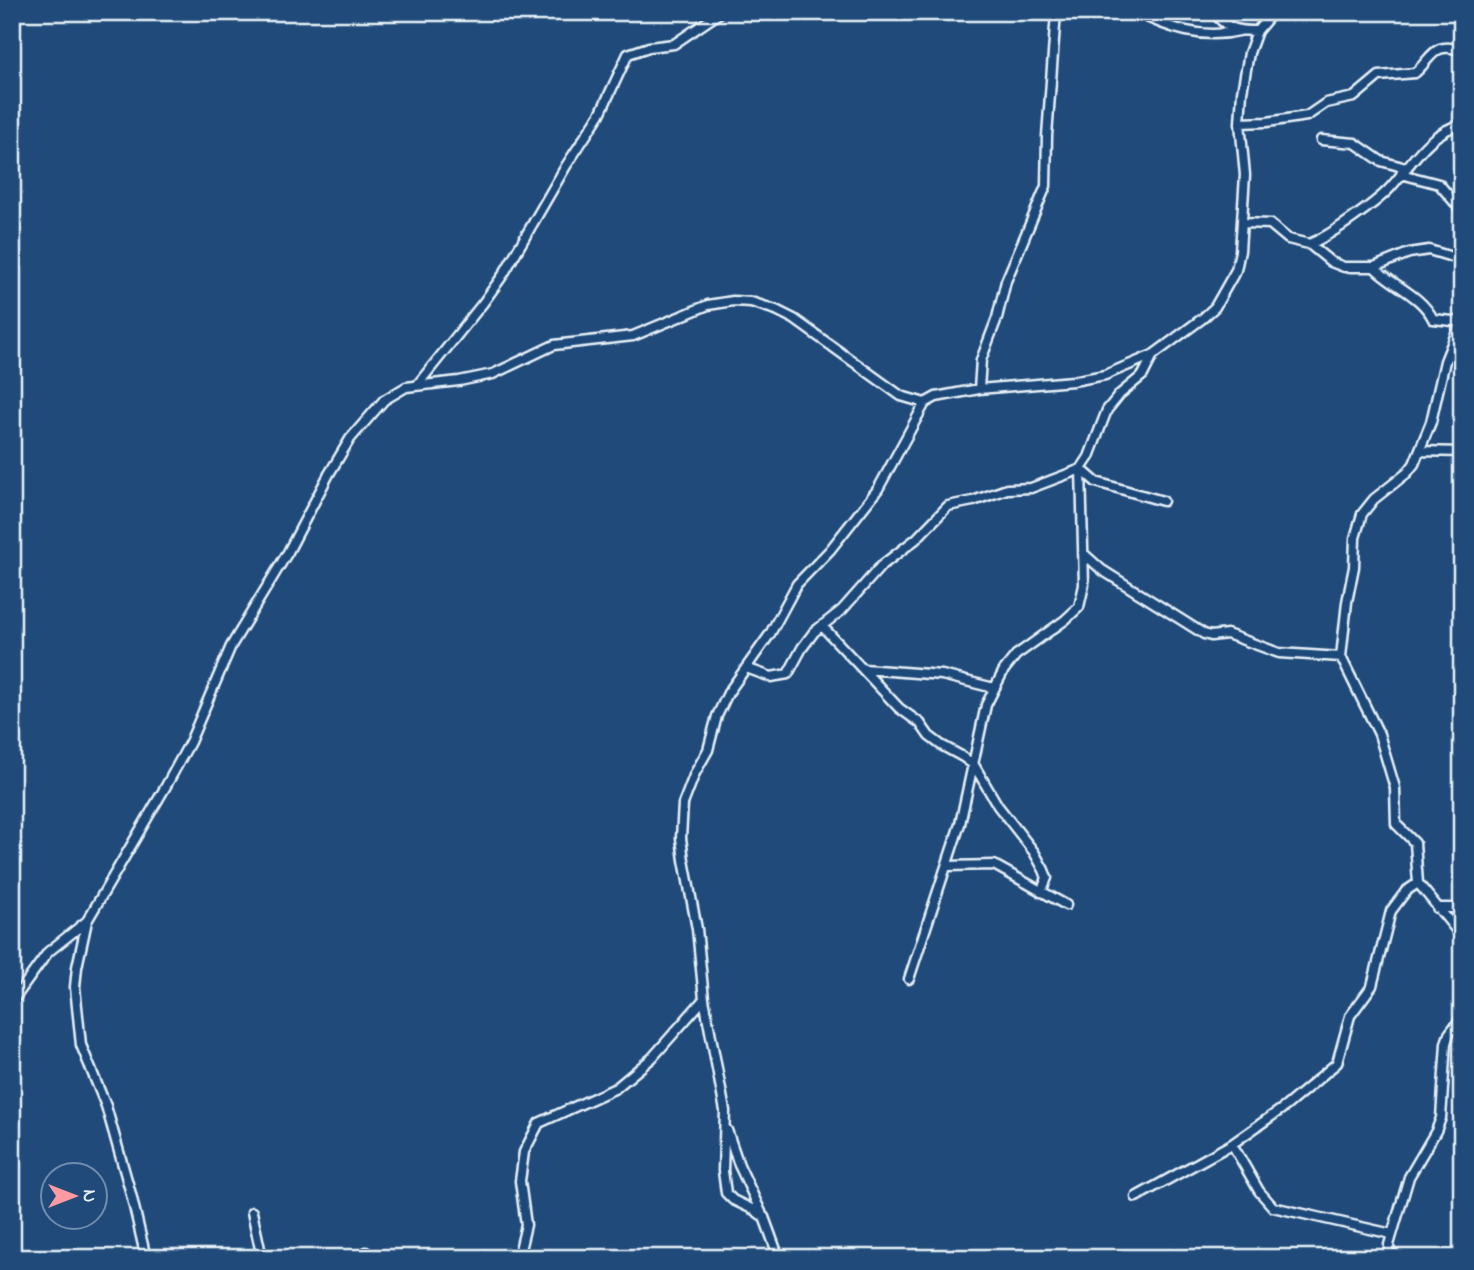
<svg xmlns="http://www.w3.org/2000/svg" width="1474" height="1270" font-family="'Indie Flower',sans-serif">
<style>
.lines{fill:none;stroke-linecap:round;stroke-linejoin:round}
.street-casing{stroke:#e8f1f8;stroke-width:13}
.street{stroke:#1f4a7a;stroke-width:8}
</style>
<rect width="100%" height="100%" fill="#1f4a7a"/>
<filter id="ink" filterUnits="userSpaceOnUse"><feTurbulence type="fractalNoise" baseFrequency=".0143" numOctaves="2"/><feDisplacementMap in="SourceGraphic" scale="14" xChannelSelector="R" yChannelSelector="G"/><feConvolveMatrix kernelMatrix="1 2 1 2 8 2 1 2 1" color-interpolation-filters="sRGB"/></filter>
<g filter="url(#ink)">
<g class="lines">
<g class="street-casing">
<path id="street" d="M1136,12C1168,28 1202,40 1239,31
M1214,12C1226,29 1237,31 1257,31
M1240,123L1267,122L1307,116L1326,103L1354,97L1379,76L1415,73C1432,58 1434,40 1462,51
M1321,140L1355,143L1381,161L1406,168
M1401,174L1439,184L1462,211
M1244,223L1270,224L1288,239L1309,244L1331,262L1344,267H1374L1409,253L1429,250L1462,260
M1309,244C1327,238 1376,203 1390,188C1412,164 1427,133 1462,124
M1374,267C1393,286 1421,295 1433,319L1462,322
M1462,319L1445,361L1431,422L1414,464L1407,473L1374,499L1362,514L1355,538L1354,567L1347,602L1341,657L1379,734L1395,788L1396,824L1415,843L1418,883L1462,937
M418,384L483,303L503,275L566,166L600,114L628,54L649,47L674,44L721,12
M979,389L981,360L997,318L1006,281L1046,186L1047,136L1056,12
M1420,451L1462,452
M1081,469L1096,482L1163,501
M1083,553L1102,570L1204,634L1211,636L1227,634L1279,653L1341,657
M822,626L899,708L920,723L929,736L941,745L963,757L974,765L998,806L1034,852L1044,870L1047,878L1041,892
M746,668L771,677L788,674L802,648L814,632L842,610L881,566L916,539L948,506L973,501L1007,489L1031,488L1081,469L1089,457L1107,410L1120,394L1143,375L1153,355
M864,669L942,675L994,688
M947,866L994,865L1066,905
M1437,908H1462
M87,921L77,967L75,987L81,1045L106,1106L131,1194L146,1258
M909,979L960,824L986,705L1004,670L1016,655L1065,620L1079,607L1084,585L1081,469
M12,1002L48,952L87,921L166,786L190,742L231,646L288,552L329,474L350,439L384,400L406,387L459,381L493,374L554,345L633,336L708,305L733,301L751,302L776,310L794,319L901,396L925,403
M727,1130L739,1165L761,1212
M1232,1144L1259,1191L1273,1207L1392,1234
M1136,1197L1232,1144L1286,1106L1337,1063L1350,1016L1372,986L1391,911L1406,891L1418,883
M252,1212L262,1258
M364,1258L366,1252
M518,1258L526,1225L520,1181L524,1152L539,1123L616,1088L652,1058L704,999
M779,1258L764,1217L754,1210L733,1200L726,1193L723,1171L725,1111L704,999L697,929L684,860L681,838L683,804L695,773L708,750L717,716L728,693L770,634L797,584L830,550L878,489L925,403L936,397L979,389L1073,381L1105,375L1153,355L1203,318L1215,307L1236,270L1240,251L1245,175L1240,123L1242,92L1249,53L1257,31L1273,12
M1390,1258L1389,1245L1409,1177L1436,1131L1441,1118L1446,1043L1449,1034L1462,1017"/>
</g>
<use href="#street" class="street"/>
</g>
</g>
<rect width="1474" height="1270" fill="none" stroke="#1f4a7a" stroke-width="42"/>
<rect x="21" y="21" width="1432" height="1228" fill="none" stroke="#e8f1f8" stroke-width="2.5" filter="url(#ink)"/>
<g transform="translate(74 1196) rotate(90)"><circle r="33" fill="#1f4a7a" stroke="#6f8dac" stroke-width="2"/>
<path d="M0-5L12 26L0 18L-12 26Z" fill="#ff9aa2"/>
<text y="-10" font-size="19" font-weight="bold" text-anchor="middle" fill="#e8f1f8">N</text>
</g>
</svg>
